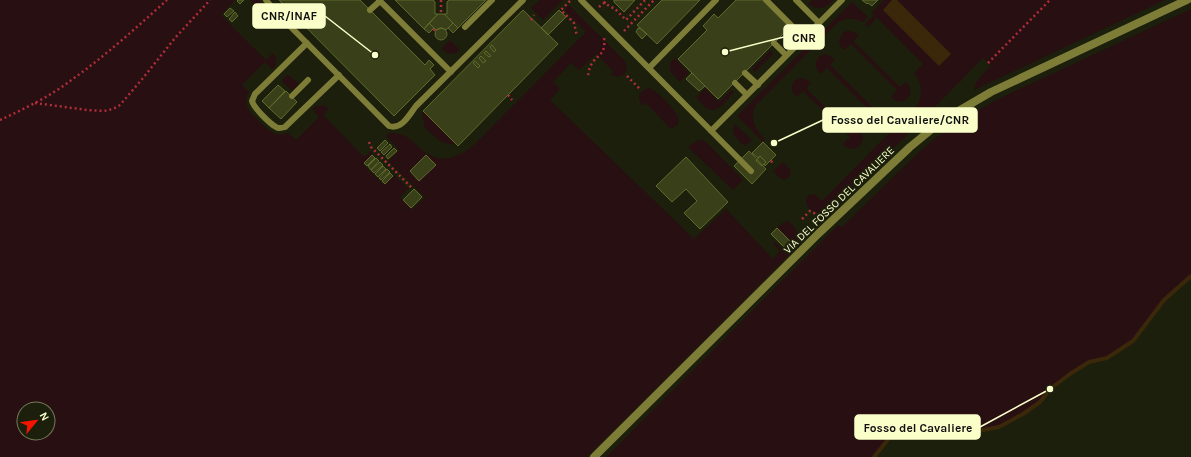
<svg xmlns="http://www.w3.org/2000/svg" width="1191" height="457" font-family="Karla,sans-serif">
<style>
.green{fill:#280f11;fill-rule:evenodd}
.water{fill:#3b2709}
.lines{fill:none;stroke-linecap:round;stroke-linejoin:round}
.stream{stroke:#3b2709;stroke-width:4}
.building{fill:#393f19;stroke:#606b2b}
.path{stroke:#af2e39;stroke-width:2.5;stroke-dasharray:2 3;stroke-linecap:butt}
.service{stroke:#7d7d38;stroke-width:6}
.minor{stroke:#7d7d38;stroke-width:8}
.labels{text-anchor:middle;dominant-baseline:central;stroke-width:4;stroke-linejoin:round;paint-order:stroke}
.street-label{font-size:11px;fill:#faffca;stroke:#1c1f0c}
.leader{fill:none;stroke:#faffca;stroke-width:1.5}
.callout-dot{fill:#faffca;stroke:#1c1f0c;stroke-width:1.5}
.callout{fill:#faffca;stroke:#faffca;stroke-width:1.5}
.callout-label{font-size:12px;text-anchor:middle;font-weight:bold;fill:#111}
</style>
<rect width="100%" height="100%" fill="#1c1f0c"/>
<path class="green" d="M0,0H235L221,15L266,60L273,53C277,58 278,65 272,69L265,62L242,85L249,92C246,97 245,103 248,108C250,114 269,132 276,134C280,135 284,134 288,133L296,140L319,117L312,109C318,105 323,104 329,108L323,115L364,157L371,151L373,153L363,164L384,185L394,175L408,188L400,197L412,210L425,197L388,161L399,150L386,136L389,133C410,133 412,143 426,153C443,165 461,156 475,144L586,32L564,10L569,5L625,61L627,68L624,75C619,77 615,77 611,74L613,71L596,54L579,70L571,63L553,82L560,89L550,100L694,239L726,209L773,259L780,251L773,243L774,241L789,255L587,457H0ZM24,409H48V433H24Z
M250,0H259L266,10L263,13Z
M540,0H563L543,20L531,8Z
M812,0H834C826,8 818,11 808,4Z
M884,0H1165L974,90C975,80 984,73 991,66L983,58L832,211L830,209C815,220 797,203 811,194L816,195L822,201L918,104C923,92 922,83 914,73L923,64L876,17L875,20L868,27L865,24L874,15L872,12Z
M852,2L868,17L863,22C853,17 844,18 836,24L755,106C750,120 755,129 765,140L763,142L737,116Z
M1191,9V276L1164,300L1133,341L1107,358L1089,362L1070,374L1050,389L1040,402L1023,414L999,427L972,432L941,431L914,426L890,437L874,457H606L838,225L842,227L917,154L933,140L960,121L996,100Z
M846,31C852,31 855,32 859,35L853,41L900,87L906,82C918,95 902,109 891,97L897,90L851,44L844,50C837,44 838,36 846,31Z
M450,40L460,50L454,54L448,53L441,49Z
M771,50L773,54L755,72L752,69Z
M826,54L832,57L835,59L830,65L876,111L882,106C895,118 878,133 867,121L873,114L827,68L821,74C812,67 815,56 826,54Z
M675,58L689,73L680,82L670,71V63Z
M287,75L290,76L299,84L292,91L282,81Z
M799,78C804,78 807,79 811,83L806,88L852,135L858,129C871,141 854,157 843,144L850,137L803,91L797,97C790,91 790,83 799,78Z
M649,88C657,90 678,112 679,120L678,124L671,129L646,103L643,106L639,99V95L642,91Z
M705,88L719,102L731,90L734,92C728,98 718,114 708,109C704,106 699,101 696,98Z
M423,111L457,145L441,142L425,128L422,113Z
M735,124L752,140L745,146C739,140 729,134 735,124Z
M702,140L705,141L743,180L733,190L688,147L696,141Z
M783,162L791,171L790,176L784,180L780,178L773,171Z
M788,221C796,227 800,233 796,242L795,241L792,243L777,228L784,222Z"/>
<path class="water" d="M892,0H897L951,54L939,66L883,10Z"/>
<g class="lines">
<path class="stream" d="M874,457L890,437L914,426L941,431L972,432L999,427L1023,414L1040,402L1050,389L1070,374L1089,362L1107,358L1133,341L1164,300L1191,276"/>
</g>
<path class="building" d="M238,0H244L240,4L237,1Z
M279,0H360L425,65L429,60L434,65L430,69L435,75L394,116Z
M395,0H433L435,2V14H438L424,29Z
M449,0H486L458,28L444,14H447V2Z
M614,0H635L624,12L614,2Z
M662,0H700L657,44L637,25Z
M736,0H763L790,27L718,99L678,59L707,30L703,26L714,14L718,18Z
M862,0H878L872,6L868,3L867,4Z
M230,8L234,11L227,17L224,14Z
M523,10L558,44L458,146L423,111Z
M559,10L566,17L548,35L541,28Z
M235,12L238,16L232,22L229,19Z
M438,14H444L453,23L446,30L442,28L436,30L429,23Z
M429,23L434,28L429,33L424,29Z
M453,23L458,28L453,33L448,28Z
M435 34a6 6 0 1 1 12 0a6 6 0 1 1-12 0Z
M638,28L641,29L647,34L642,39L636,32Z
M492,45L496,50L494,52L490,47Z
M486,51L491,56L489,57L484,53Z
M481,56L486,61L483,63L479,58Z
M475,61L480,66L478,68L473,63Z
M692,73L705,86L699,91L686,79Z
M278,85L285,91L269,108L262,101Z
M286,91L297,102L281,119L269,108Z
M385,140L388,143L380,151L377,148Z
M763,142L776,155L765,166L764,164L766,162L760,156L758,158L752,153Z
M390,144L392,147L384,155L381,152Z
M394,148L397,151L388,159L386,156Z
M749,151L766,169L752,184L734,166Z
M372,155L375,158L367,166L364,163Z
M426,155L436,165L419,181L410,171Z
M760,156L766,162L762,166L756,161Z
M686,157L728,202L700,229L684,213L697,201L686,189L672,202L656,186Z
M376,158L379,161L371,170L368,166Z
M380,162L383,165L374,173L371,170Z
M383,166L386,169L378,177L375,174Z
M387,169L390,172L381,180L379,178Z
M390,173L393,176L385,184L382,181Z
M414,189L422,197L411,208L403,200Z
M777,228L792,243L786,249L771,234Z"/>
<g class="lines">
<path class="path" d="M441,0V14
M570,1L561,10L574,23L577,36
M604,3L607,0
M599,7L604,3L615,9L626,20L645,0
M531,20L534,15
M434,31L435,29
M624,31L654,0
M988,63L1050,0
M588,75C589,72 589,68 591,65C598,53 606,56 604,37
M627,76L640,89
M508,95L512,100
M35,103L87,110L104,111L113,109L120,105L143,78L175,38L210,0
M0,120C24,109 49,97 70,81C104,57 136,28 167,0
M369,142L371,147L412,188
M771,161L774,164
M802,219L810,211L818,215L823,214"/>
<path class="service" d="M266,0L273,9L389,126C402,130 409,115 416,106L523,0
M379,0L451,72
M581,0L751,171
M766,0L804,38
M370,10L380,1
M819,23L842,0
M465,27L492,0
M307,43L255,94L252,101C254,108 269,123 276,127C279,129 282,128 285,127L339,75
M774,43L786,55
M649,68L716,0
M745,73L758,85
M735,83L747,95
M292,96L308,80
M711,131L819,23L796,0"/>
<path class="minor" d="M594,457L818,234L910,147L938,124L955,113L991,92L1187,0"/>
</g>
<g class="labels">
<g class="street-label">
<text transform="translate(839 200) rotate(-44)">VIA DEL FOSSO DEL CAVALIERE</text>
</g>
</g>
<path class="leader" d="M375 55L325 16M725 52L784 37M774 143L823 120M1050 389L980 427"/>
<g class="callout-dot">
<circle cx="375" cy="55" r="4"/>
<circle cx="725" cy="52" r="4"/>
<circle cx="774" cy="143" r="4"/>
<circle cx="1050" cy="389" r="4"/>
</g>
<g class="callout">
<rect x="253" y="4" width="72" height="24" rx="4"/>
<rect x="784" y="25" width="40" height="24" rx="4"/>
<rect x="823" y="108" width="154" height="24" rx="4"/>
<rect x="855" y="415" width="125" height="24" rx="4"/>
</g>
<g class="callout-label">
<text x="289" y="20">CNR/INAF</text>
<text x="804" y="42">CNR</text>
<text x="900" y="124">Fosso del Cavaliere/CNR</text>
<text x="918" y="432">Fosso del Cavaliere</text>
</g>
<g transform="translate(36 421) rotate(61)"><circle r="19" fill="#1c1f0c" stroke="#757958"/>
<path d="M0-3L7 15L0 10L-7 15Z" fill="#f31402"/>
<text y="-6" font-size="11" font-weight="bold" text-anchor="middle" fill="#faffca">N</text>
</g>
</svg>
